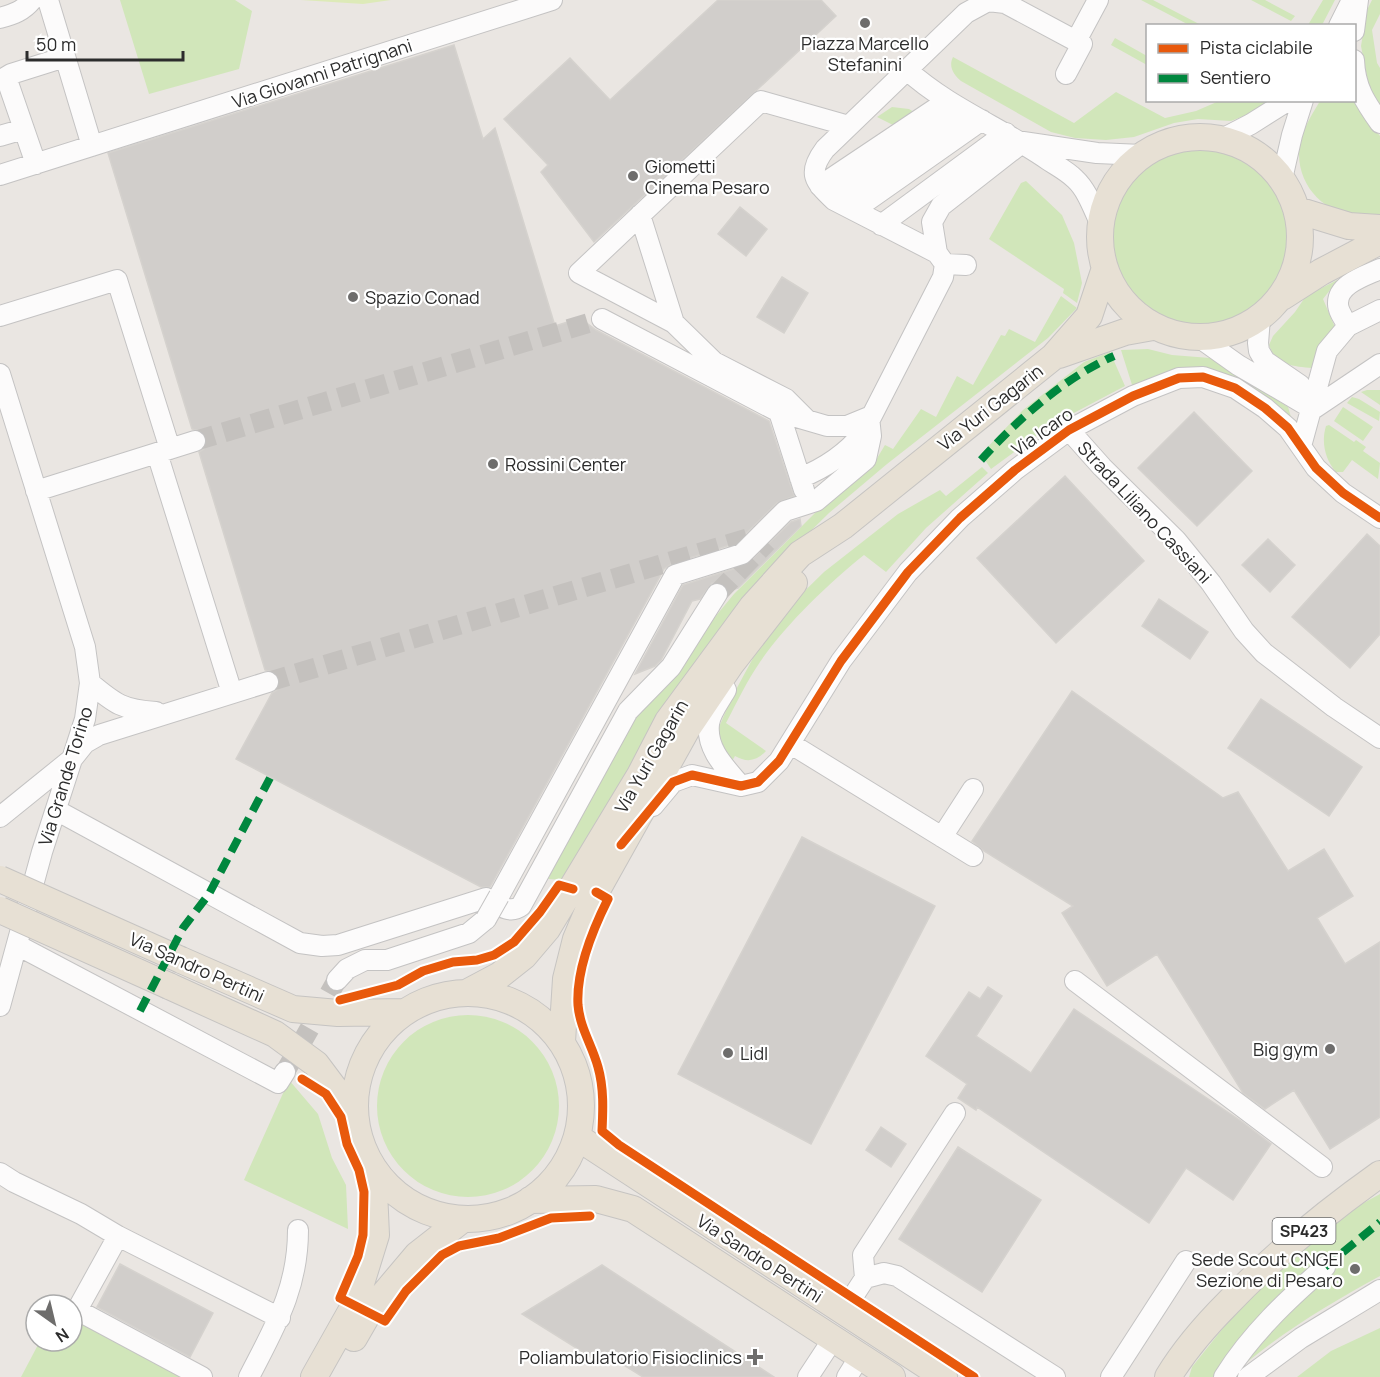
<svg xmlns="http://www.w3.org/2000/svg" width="1380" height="1377" font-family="Manrope,sans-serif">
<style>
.green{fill:#d1e6ba}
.pitch{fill:#ddeab8}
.building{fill:#d1cecb;stroke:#d5d2ce;stroke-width:1.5}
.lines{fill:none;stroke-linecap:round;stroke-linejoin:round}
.minor-tunnel{stroke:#c4c1be;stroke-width:20;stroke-dasharray:20 10;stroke-linecap:butt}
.minor-casing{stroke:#c4c3c3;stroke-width:22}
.major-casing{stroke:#c6c4c2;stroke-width:28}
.minor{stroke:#fcfbfb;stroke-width:20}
.major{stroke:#e7e0d4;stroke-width:26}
.minor-bridge-casing{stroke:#c4c3c3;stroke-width:22;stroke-linecap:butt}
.major-bridge-casing{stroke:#c6c4c2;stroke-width:28;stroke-linecap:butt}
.minor-bridge{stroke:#fcfbfb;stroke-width:20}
.major-bridge{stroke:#e7e0d4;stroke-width:26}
.quiet{stroke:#00873e;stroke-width:8;stroke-dasharray:15 8;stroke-linecap:butt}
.cycleway-casing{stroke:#fff;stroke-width:13}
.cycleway{stroke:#e8590c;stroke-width:9}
.poi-dot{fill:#6e6d6c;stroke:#fff;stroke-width:2}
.labels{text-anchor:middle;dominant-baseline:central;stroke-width:4.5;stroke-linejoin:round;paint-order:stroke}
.shield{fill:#fff;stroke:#6b6b6b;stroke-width:1.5}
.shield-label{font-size:16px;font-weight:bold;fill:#2c2c2c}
.poi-label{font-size:18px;fill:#2c2c2c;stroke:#fff;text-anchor:start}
.street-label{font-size:18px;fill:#2c2c2c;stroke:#fff}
</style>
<rect width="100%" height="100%" fill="#eae6e2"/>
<path class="green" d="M120,0H235L252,11L239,69L149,94Z
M1141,0H1153L1201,25H1189Z
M1251,0H1265L1295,16L1291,21Z
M1323,0H1335L1322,25H1308Z
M1372,0H1380V14L1372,30L1377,63L1380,68V109L1370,92L1361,46L1367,10Z
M1115,38L1147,56V65L1111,45Z
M953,57L1074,123L1116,92L1165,118L1196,111L1219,101H1273L1249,114L1231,121L1198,119L1174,123L1134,137L1106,140L1075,138L1051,132L961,81C954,75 948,67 953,57Z
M1354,100L1380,136V214C1374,215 1367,217 1361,216C1321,215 1291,179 1301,139C1305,125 1313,113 1320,101Z
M892,107L909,109L917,114L899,128L877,117Z
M1111 237a88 88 0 1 1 176 0a88 88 0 1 1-176 0Z
M1026,181L1062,215L1074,243L1082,283L1077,303L1063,293L1064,289L989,239L1021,183Z
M1380,258V265L1330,290L1323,299L1337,332L1316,368C1297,367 1276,366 1269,345L1273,336L1295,312L1306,296Z
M1061,296L1077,308L1048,338L887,464L829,513L770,571L565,880L548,879L617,746L652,693L734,594L816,512L860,476L876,460L885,445L893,449L921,409L936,417L957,376L973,385L1001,335L1005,336L1009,329L1035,342Z
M1148,349L1172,355L1210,358L1288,407L1291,417L1229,377L1133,388L1121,350Z
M1110,352L1125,386L1051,425L991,469L981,454L1023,410L1084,362Z
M1367,390H1380V405L1361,392Z
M1352,397L1359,399L1380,412L1379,421L1347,403Z
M1343,407L1373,427L1363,441L1334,421Z
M1329,425L1354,442L1356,440L1366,447L1363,451L1380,463L1378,479L1352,460L1343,472H1336C1325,459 1321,442 1326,426Z
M982,467L988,473L926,528L886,572L864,555C830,582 785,625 760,662C747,681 737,702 726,723L766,751C757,761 747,763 735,756L732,761L719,747V727L732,697L772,623L824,572L898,514L940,490L946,496Z
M377 1106a91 91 0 1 1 182 0a91 91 0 1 1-182 0Z
M289,1080L318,1114L332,1158L346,1185L348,1229L244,1180Z
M1380,1194V1276C1327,1305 1275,1336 1230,1377H1189L1192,1367L1243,1303L1336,1218Z
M72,1318L182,1377H21L40,1341H72Z
M1380,1328V1377H1297L1331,1351Z"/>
<path class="pitch" d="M301,0H391L363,4Z"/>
<path class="building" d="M718,0H821L836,16L594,242L541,172L548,165L504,119L570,58L610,100Z
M454,45L483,139L495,128L555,326L580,318L596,330L769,421L794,496L777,503L736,543L671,564L664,569L490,887H481L236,759L272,693L277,690L280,679L276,673L265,670L199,452L204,449L207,438L203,432L192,429L108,153Z
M740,207L767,229L746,256L718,234Z
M782,277L808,293L784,333L757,317Z
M1194,412L1252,471L1197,526L1138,468Z
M1065,476L1144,561L1056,643L977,558Z
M800,519L801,526L738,588L728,591L723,584L712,583L700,599L692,601L661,660L655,666L635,674L683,585L746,565L791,522Z
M1367,534L1380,546V634L1350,668L1292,617Z
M1268,539L1295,565L1270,592L1242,565Z
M1159,599L1208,632L1190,659L1142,626Z
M1072,691L1223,798L1238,792L1288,871L1324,849L1353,896L1317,918L1345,964L1380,942V1117L1330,1149L1294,1090L1265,1109L1243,1093L1157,954L1107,986L1062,913L1073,906L984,851L972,841Z
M1261,699L1362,767L1329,816L1228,748Z
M802,837L935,906L811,1144L678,1074Z
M988,987L1002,996L976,1036L1031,1073L1074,1009L1241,1121L1271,1144L1233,1200L1186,1168L1149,1223L977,1107L976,1110L958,1098L967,1084L926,1056L969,992L980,999Z
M881,1127L906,1144L891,1167L866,1150Z
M958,1147L1041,1200L982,1292L899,1239Z
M120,1264L213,1313L190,1357L97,1307Z
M602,1265L774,1377H643L603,1352L597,1361L522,1314Z"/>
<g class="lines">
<path class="minor-tunnel" d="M195,441L602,319
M717,594L767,542
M268,682L766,533
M285,1072L337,980"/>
<g class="minor-casing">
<path id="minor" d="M48,0L92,146
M0,18C14,14 23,11 32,0
M1339,26L1352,0
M1354,31L1358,0
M1354,60C1355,87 1365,102 1380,123
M907,70C949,108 1002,128 1048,160C1057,166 1067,171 1075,179C1087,190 1093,208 1100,223
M1066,74L1082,44
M0,136L24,129
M1222,139L1251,124L1289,100
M36,164L6,77L11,74L65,57
M0,175L552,0
M1282,179L1292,135L1303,100
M820,186L947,101
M834,200L962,110
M854,210L982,120
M640,215L674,323
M881,225L1006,133
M937,253L834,200C814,181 807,173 825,149L966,13L988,1L1005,3L1076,41L1098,0
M945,264L966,265
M0,316L117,280L170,449
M1260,318L1258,343L1259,351L1265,361L1300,385L1313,409
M602,319L779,412L827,426H847L869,417
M1348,326C1344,319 1338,311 1338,304C1337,284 1365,276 1380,269
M1200,338L1238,365L1313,409
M0,374L85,647L90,683L85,719L42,852L0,1006
M1313,409L1380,364
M779,412L804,490
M807,420L786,399L714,362L674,323L579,273L761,101L849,126
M1069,430L1102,467L1176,540L1211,583L1244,631L1264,653L1334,707L1380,738
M1301,446L1327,351L1348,326L1380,310
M157,453L232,693
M800,478C825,468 846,454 863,433L943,277L945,264L937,253L932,222L941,206L1023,142L1097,153L1142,155
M36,491L195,441
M90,683C115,704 123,710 156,712
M726,690C721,699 710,713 709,724C706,750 726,768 741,786
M791,744L973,856
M653,806L673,782L692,775L741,786L758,782L779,761L841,661L908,572L960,518L1015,470L1069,430L1133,396L1179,378L1203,377L1235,388L1265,408L1288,428L1316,468L1343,493L1380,518
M56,810L300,943L322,946L338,945L486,898C497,904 509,915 521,906L628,711L671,667L717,594
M0,817L73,758L85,743L99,735L268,682
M942,837L973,789
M499,896L675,575L742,554L785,511L816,501L866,459L871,436L869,417
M17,945L278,1083L285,1072
M337,980L347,969L365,960H387L469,933L486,919
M1075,981L1322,1167
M0,1173L14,1182L81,1214L118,1236L280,1318
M118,1236L77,1310L202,1377
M865,1278L884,1273L897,1276L1055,1377
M843,1312L865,1278L863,1255L955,1113
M249,1377C275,1326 298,1289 298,1230
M808,1377L833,1339
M847,1377L860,1356
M1111,1377L1186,1261
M1224,1377C1251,1334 1287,1300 1325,1267
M1248,1377L1301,1338L1380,1290"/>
</g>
<g class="major-casing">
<path id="major" d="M1100 237a100 100 0 1 1 200 0a100 100 0 1 1-200 0Z
M1297,210L1349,226L1380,228
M1282,297L1321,272L1380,241
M1059,355L1125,332L1153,327
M181,960L293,1009L338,1013L405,1012
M169,986L275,1034L316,1064L355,1116
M468,992L500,975L524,956L547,929L640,775L668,721L752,607L800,554L843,526L1053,357L1089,316L1104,271
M355 1106a113 113 0 1 1 226 0a113 113 0 1 1-226 0Z
M562,1042L566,979L576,939L596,892L687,729L731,664L794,583
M577,1137L944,1377
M530,1200L596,1199L633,1209L892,1377
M354,1338L369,1312L417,1255L463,1219
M314,1377L354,1306L376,1235L373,1168
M1168,1377C1185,1349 1206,1325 1229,1302C1276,1253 1325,1213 1380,1174"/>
</g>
<use href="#minor" class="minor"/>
<use href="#major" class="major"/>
<g class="minor-bridge-casing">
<path id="minor-bridge" d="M486,919L499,896"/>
</g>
<g class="major-bridge-casing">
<path id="major-bridge" d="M0,879L181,960
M0,910L169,986"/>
</g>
<use href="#minor-bridge" class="minor-bridge"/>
<use href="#major-bridge" class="major-bridge"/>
<path class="quiet" d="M981,460C1018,419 1064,378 1114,356
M140,1011L183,928L209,894L270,778
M1325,1267L1380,1222"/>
<g class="cycleway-casing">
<path id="cycleway" d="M621,845L673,782L692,775L741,786L758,782L779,761L841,661L908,572L960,518L1015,470L1069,430L1133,396L1179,378L1203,377L1235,388L1265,408L1288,428L1316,468L1343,493L1380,518
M596,892L608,899C593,929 576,971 578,1005C580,1028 592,1045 598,1067C604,1088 603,1110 602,1131L619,1145L974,1377
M340,1000L398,985L423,971L453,962L477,960L494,955L514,942L540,912L559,885L573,889
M302,1079L326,1094L341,1117L347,1144L359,1170L364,1192L363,1235L358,1256L340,1298L385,1321L406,1291L442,1255L459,1246L499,1238L551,1218L590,1216"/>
</g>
<use href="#cycleway" class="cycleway"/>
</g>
<g class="poi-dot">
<circle cx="865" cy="23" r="6"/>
<circle cx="633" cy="176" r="6"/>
<circle cx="353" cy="297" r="6"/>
<circle cx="493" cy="464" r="6"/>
<circle cx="1330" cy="1049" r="6"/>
<circle cx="728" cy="1053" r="6"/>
<circle cx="1355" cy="1269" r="6"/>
<path d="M752 1348h6v6h6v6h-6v6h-6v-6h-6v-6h6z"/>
</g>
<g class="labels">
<rect class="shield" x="1272.5" y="1218" width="63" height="26" rx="4.5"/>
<g class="shield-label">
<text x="1304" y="1231">SP423</text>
</g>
<g class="poi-label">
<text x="865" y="43" text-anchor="middle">Piazza Marcello<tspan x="865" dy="21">Stefanini</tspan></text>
<text x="645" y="166">Giometti<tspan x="645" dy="21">Cinema Pesaro</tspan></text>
<text x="365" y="297">Spazio Conad</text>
<text x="505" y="464">Rossini Center</text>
<text x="1318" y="1049" text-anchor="end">Big gym</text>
<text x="740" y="1053">Lidl</text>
<text x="1343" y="1259" text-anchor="end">Sede Scout CNGEI<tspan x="1343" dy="21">Sezione di Pesaro</tspan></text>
<text x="742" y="1357" text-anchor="end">Poliambulatorio Fisioclinics</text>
</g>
<g class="street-label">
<text transform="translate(322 73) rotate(-18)">Via Giovanni Patrignani</text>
<text transform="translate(990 407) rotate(-38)">Via Yuri Gagarin</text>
<text transform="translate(1042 431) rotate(-35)">Via Icaro</text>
<text transform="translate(1145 512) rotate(47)">Strada Liliano Cassiani</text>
<text transform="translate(651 756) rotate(-60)">Via Yuri Gagarin</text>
<text transform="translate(65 776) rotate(-73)">Via Grande Torino</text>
<text transform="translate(197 967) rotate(24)">Via Sandro Pertini</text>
<text transform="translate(760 1258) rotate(33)">Via Sandro Pertini</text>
</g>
</g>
<rect x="1146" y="24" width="210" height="78" fill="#ffffff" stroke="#ababab" stroke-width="1.5"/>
<rect x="1158" y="44" width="30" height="9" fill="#e8590c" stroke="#ababab" stroke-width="1.5"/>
<text x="1200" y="54" font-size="18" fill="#2c2c2c">Pista ciclabile</text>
<rect x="1158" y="74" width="30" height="9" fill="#00873e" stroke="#ababab" stroke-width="1.5"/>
<text x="1200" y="84" font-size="18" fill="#2c2c2c">Sentiero</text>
<g transform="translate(54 1323) rotate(146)"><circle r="28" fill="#ffffff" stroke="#ababab" stroke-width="1.5"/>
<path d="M0-4.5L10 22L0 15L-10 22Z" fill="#6e6d6c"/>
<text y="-9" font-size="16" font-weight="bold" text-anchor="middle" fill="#2c2c2c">N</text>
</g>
<path d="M27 51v9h156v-9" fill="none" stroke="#2c2c2c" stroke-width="3"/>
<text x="36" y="51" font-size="18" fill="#2c2c2c" stroke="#ffffff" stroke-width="4.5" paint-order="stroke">50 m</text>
</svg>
